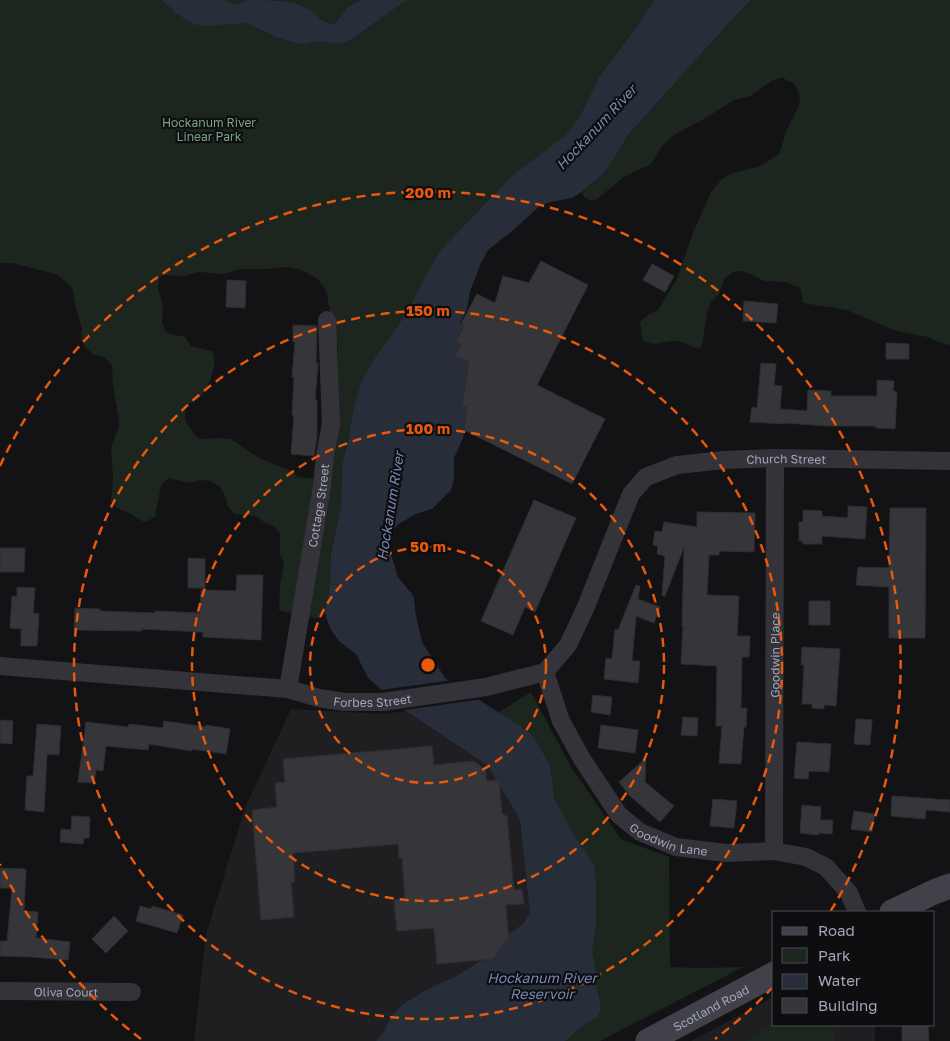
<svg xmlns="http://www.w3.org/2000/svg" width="950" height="1041" font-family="'Golos Text',sans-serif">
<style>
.built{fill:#1f1f22}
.green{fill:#1d251f;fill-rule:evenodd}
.water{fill:#282d3a}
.pier{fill:#131315}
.building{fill:#35353a;stroke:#2e2d31}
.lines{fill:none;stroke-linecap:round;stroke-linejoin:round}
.street{stroke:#34333a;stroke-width:18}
.secondary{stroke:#41414a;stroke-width:25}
.ring{fill:none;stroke:#e8590c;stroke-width:2.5;stroke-dasharray:9 6}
.labels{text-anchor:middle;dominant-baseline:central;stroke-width:4.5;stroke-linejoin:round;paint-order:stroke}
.park-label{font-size:12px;fill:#78a485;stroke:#0e0e10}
.street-label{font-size:12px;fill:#a3a4b7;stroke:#0e0e10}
.water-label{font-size:14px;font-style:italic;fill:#7689b6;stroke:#0e0e10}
.centre{fill:#e8590c;stroke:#0e0e10;stroke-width:2.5}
.ring-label{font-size:15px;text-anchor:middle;font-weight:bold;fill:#e8590c;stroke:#0e0e10;stroke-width:4.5;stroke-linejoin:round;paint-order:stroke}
</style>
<rect width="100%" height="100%" fill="#131315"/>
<path class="built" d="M291,709L383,714L406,711L488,766L520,820L530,914L524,923L509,934V941H505L493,959L480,961L458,975L424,991L402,1005L391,1016L384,1031L376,1041H194L206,934L245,808Z
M774,997V1025H875V1041H691Z"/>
<path class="green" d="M0,0H360L347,8L335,24L349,41L407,0H654L638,25L599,77L579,118L566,135L555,144L513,202L342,491L341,506L331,553L330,586L325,613L320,618C310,618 309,616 299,614C292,612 286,613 279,610L280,584L284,563L280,554V533L274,526L264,522L256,516L235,514L228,507L225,496L220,487L211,481L200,480L190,483L169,478L161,485L155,517L145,522C138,520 133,515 127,512C118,508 118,510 111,501L113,479L111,448L118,429L119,419L113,386L112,365L104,357L94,355L86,348L81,339L82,328L76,309L72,287L56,274L12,263H0ZM288,267L299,269L318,279L326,291L338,348L335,414L319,479L298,477L289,470L259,458L231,439L220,438L203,439L198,438L194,434L186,421L185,415L186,405C190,403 197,401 200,397C209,388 219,362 212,351L191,346L185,337L170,334L165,331L162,321L163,305L158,290L159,279L163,275L184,276L199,272L224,274L239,269H266Z
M751,0H950V345L938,342L928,337L897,331L847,310L803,303L800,288L785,282L764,281L749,273L739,271L733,272L724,279L719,294L711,302L707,312L702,345L698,349L683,342L672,341L655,344L644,342L642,337L640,322L648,315L658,310L677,279L692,235L711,192L721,180L730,174L760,166L779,154L787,129L799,106L800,96L793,82L787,81L783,77L773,80L750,96L734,100L704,119L674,135L662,146L653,161L649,165L624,177L597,199L591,201L584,197L582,193L602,175L609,167L628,135L739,12Z
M531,692L571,767L621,839L669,857L670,967L700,968L743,967L600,1041H506L563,892L474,728Z
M774,1023V1025H834V1041H747Z"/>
<path class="water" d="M162,0H225L235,5C240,3 245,1 250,0C266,0 294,0 308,9C320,16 319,23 335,24L347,8L360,0H407L349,41L338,44L317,41L306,44L296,43L276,37L247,23L204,26L193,24L176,13Z
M654,0H751L739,12L628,135L609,167L602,175L582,192L572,198L550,202L540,206L511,232L488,250L481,263L470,291L467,309L460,323L464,325L456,341L461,344L456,356L469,362L462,406L467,407L463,438L454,458V479L451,490L432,509L416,514L397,525L391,535L390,551L398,577L412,594L414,599L416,616L422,642L442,673L445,678L526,730L534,737L550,766L554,798L575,837L594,865L596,881V924L592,951L596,971V986L600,1002V1012L597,1017L580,1028L565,1041H376L384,1031L391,1016L402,1005L424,991L458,975L480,961L493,959L506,941H509V934L524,923L526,918L530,914L520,820L488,766L406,711L368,678L356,654L339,641L333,633L328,623L325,613L330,586L331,553L341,506L343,461L349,439L353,412L361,382L378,353L394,332L409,309L429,269L441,250L512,176L566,135L579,118L599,77L638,25Z"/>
<path class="pier" d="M453,680L483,699L405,710L380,690Z"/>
<path class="building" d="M541,261L588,285L537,385L605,419L572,484L464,430L467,407L462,406L469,362L455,356L461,344L456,342L464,325L461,324L477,294L495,303L503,276L529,283Z
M652,264L674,276L665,292L643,280Z
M227,280L246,281L245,308L226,307Z
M744,301L778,304L776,323L743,321Z
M293,325L317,326L316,363H318L315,400H317V436L314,456L291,454L294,415H292L294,378L292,377L295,342H293Z
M886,343L909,344V359H886Z
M761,363L776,364L774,385L782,386L780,409L807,411L808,390L831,391V396H877V380L894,381L893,391L897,392L895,429L876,428V426H828L786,423V424L750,422L752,407L757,408Z
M534,500L576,518L535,612L525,607L513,635L481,621Z
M848,506L867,507L865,539L822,536V544H803V541H799V522H803V510L822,511V516L848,518Z
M890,508H926L925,638H889V587L856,585L858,567L889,568Z
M697,512L755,513L754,552L719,551V555H709L707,595L739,596L737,636H750L749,657H742L741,708H747L746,727H744L741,764L719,763L722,726H716L717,666L681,664L683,626H682L684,547L665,596L662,595L665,556L657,554L658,546L653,545L655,531L662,532L664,522L697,527Z
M0,548H25L24,572H0Z
M188,558L205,559V588H188Z
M237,575H263L261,640L203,637V632L142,629V631L74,630L75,608L100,609V611L155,613V611L200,613L201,590L236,591Z
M636,585L640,586L638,599L660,607L654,623L636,616L632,661H640L638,683L604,679L606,658L612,659L615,629L618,630Z
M17,587L35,588L33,613L39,614L37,646H21V629L10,628L12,596L17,597Z
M809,601H830V625H809Z
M802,647L840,649L836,706L824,705V709L812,708V704H802L804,665H801Z
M593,695L612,697L610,715L591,712Z
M683,717L698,718L697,736L681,735Z
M856,719L872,720L870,745L854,744Z
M0,720L13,721L12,744L0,743Z
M164,721L206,727V725L230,729L226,754L192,749V751L149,744L148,750L106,746L103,771L96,770L94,783L78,782L86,722L128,727L129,724L163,728Z
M37,724L61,726L59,755L47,754L44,812L25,810L27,776H33Z
M601,725L638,730L635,753L598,748Z
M797,742L831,744L829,772L809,771L808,779L794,778Z
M432,746L434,765L474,761L486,771V781L499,780L502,814L507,816L514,890L522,889L524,904L506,905L509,941H506L493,959L437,964L434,928L397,931L394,900L405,899L402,858H399L398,844L293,853L295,882L291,883L294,917L261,920L252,810L277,807L275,783L285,782L283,759Z
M646,758L645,782L674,806L660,822L629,795L619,782Z
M892,796L950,800V812L926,810L925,819L891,816Z
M713,799L737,801L734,828L710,826Z
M802,805L821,807L820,820H833L832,834L819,833V835L800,833Z
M854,811L875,814L872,832L851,829Z
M72,816L90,817L89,838H84L83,844L60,842L61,829L71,830Z
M0,868L26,869L24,911L38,912L36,938L70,942L68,960L32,957L0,956V941H7L12,888H0Z
M140,906L151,909L152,906L183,915L177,933L136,921Z
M114,916L128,931L106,953L92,939Z
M902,1025H928L929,1041H902Z"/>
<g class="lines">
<g class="street">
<path id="s1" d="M0,666L288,689L319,698L345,702H383L486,687L545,672L568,645L585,609L631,494L646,477L677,465L724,460L775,458L950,461"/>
<path id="s2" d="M545,672L561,721L582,759L619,815L640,832L676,847L726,853L774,851L806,857L826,867L849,893L857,912"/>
<path id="s3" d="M288,689L322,486L325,456L331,424L327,320"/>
<path id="s4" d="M774,851L775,458"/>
<path id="s5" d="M0,991L132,992"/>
</g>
<g class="secondary">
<path d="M892,912L934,892L950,886"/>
<path id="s6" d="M648,1041L774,974"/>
</g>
</g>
<g class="ring">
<circle cx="428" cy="665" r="118"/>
<circle cx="428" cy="665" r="236"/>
<circle cx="428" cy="665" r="354"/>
<path d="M773 987A472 472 0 0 1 715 1039M141 1039A472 472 0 0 1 0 864M0 466A472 472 0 1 1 830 912"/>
</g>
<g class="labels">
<g class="park-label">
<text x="209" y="122">Hockanum River<tspan x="209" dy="14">Linear Park</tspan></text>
</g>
<g class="street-label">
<text stroke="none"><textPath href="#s1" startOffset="915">Church Street</textPath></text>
<text stroke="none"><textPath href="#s3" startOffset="186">Cottage Street</textPath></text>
<text stroke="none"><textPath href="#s4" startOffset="196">Goodwin Place</textPath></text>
<text stroke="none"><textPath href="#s1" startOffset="375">Forbes Street</textPath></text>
<text stroke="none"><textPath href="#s2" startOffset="219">Goodwin Lane</textPath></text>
<text stroke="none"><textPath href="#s5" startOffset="66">Oliva Court</textPath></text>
<text stroke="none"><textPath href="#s6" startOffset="71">Scotland Road</textPath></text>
</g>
<g class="water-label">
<text transform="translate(596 127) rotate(-47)">Hockanum River</text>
<text transform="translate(390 506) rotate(-81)">Hockanum River</text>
<text x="542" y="977">Hockanum River<tspan x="542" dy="16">Reservoir</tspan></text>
</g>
</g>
<circle cx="428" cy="665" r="8" class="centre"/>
<g class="ring-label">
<text x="428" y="198">200 m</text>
<text x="428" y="316">150 m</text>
<text x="428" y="434">100 m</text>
<text x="428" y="552">50 m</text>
</g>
<rect x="772" y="911" width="162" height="115" fill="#0e0e10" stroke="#4a4a53"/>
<rect x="782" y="927" width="25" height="8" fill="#41414a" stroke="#4a4a53"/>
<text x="818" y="936" font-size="15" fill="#a3a4b7">Road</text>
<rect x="782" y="948" width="25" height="15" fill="#1d251f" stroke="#4a4a53"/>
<text x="818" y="961" font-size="15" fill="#a3a4b7">Park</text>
<rect x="782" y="974" width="25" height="15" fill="#282d3a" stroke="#4a4a53"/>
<text x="818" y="986" font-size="15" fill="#a3a4b7">Water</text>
<rect x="782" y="998" width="25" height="15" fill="#35353a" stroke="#4a4a53"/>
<text x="818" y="1011" font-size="15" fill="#a3a4b7">Building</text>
</svg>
